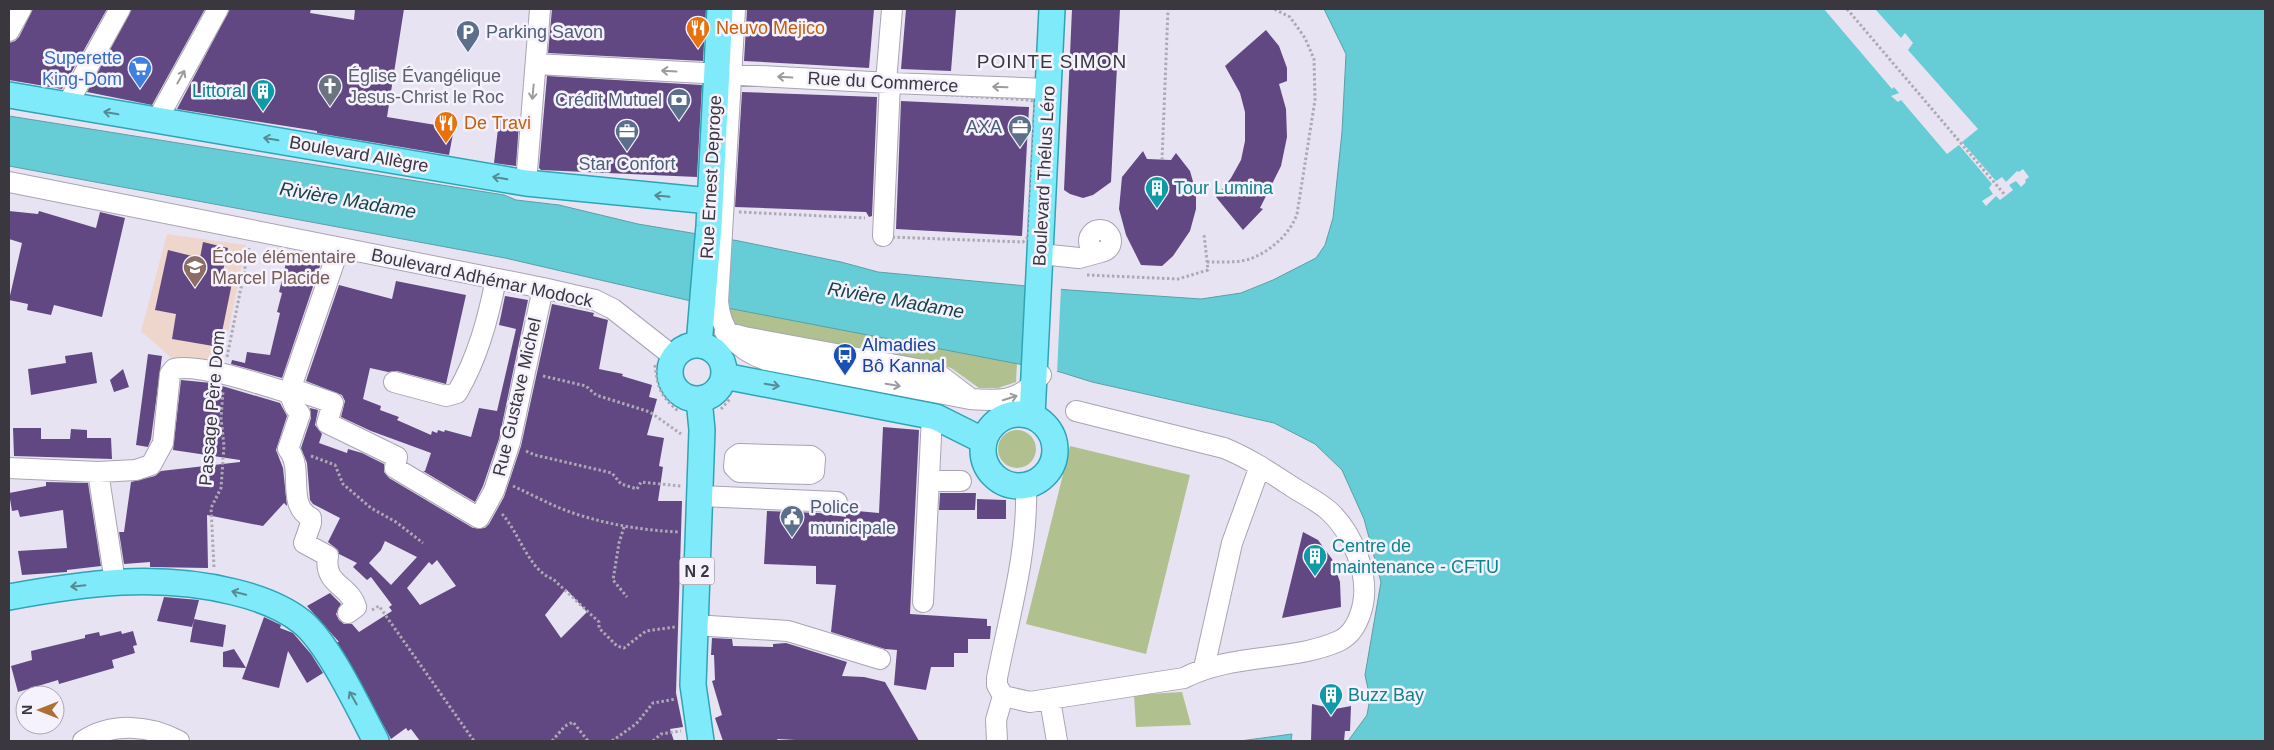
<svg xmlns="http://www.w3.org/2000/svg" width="2274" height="750" font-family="Arial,sans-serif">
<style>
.education{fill:#eed6cd}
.green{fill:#b0c18f}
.water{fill:#66ccd6;stroke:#59a0a8}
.pier{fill:#e8e3f2}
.building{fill:#614882;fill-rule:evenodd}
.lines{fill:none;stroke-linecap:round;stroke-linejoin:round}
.minor-casing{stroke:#a9a4b2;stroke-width:22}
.major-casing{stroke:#2fa4b6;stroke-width:28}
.path{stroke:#ada9b4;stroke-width:3;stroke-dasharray:2.5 2.5;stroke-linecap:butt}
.minor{stroke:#fff;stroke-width:20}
.major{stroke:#7febfa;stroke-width:25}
.oneway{stroke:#9c9c9e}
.oneway2{stroke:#598993}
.labels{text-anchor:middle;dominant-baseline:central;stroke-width:5;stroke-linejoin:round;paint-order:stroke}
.shield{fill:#f5f1fd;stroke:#727077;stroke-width:1}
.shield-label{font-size:16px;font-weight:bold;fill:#3a383e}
.food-label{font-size:18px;fill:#c56008;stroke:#f5f1fd;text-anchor:start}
.service-label{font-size:18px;fill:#4e5e75;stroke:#f5f1fd;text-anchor:start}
.shop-label{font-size:18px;fill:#366cbe;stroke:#f5f1fd;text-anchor:end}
.worship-label{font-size:18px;fill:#5b616d;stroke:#f5f1fd;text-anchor:start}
.street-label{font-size:18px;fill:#3a383e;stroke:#f5f1fd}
.culture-label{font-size:18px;fill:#0d838f;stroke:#f5f1fd;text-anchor:start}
.education-label{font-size:18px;fill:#785e54;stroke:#f5f1fd;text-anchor:start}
.transit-label{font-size:18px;fill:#164399;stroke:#f5f1fd;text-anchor:start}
.neighbourhood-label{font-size:19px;letter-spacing:1px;fill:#3a383e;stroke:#f5f1fd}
.water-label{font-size:19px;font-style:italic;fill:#144347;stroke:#f5f1fd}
</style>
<rect width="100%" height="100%" fill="#e8e3f2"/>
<path class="education" d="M167,234L246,245L221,367L174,360L141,331Z"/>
<path class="green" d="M727,307L1017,363L1016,382L998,388H979L951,368L927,361L733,326Z
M998 449a19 19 0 1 1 38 0a19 19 0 1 1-38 0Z
M1070,446L1190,475L1146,654L1026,624Z
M1182,692L1191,725L1136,727L1134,695Z"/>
<path class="water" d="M1324,9H2265V741H1348L1367,715L1370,698L1365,675L1381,582L1364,519L1342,470L1315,444L1274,423L1092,382L1060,372L691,301L505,258L9,166V116L504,195L516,200L559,205L638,224L739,241L841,262L878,272L1069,290L1201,299L1241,293L1273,280L1316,258L1325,245L1333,218L1342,132L1346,54Z
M1292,734L1291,741H1240Z"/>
<path class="pier" d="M1824,9H1875L1901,38L1905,33L1913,43L1908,50L1978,129L1962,142L1996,181L2002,177L2006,182L2017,171L2019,172L2023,169L2029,177L2025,180L2026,182L2021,187L2016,181L2009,185L2013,190L2000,200L1996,196L1986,206L1982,201L1993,194L1989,188L1992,184L1959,145L1947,154L1901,100L1898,102L1891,96L1899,93L1894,87L1892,89Z
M1025,283L1061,287L1057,374L1021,366Z"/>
<path class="building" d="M33,9H107L62,89L9,80V43L15,41L19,37Z
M132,9H205L152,105L87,92Z
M230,9H311L310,13L354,20L355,9H404L387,117L454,128L449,155L317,133V131L177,109Z
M552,9H706L703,61L548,53Z
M747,9H874L869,68L744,61Z
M906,9H956L951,71L901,69Z
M1072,9H1120L1111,182L1093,195L1083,198L1070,194L1064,190Z
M1266,30L1279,46L1287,68V81L1279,84L1286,109L1287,137L1281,166L1260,208L1263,209L1243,230L1216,197L1231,178L1241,160L1245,141V112L1240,93L1225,66Z
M547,76L702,85L697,177L541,170L539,168Z
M742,92L877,97L872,216L869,217L866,212L735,207Z
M901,101L1029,107L1022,236L896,229Z
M499,120L519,123L516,166L494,163Z
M1143,151L1147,159L1171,160L1176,153L1190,171L1196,192V209L1190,231L1173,256L1162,266L1141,265L1126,235L1119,209L1122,177Z
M9,211L38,214L39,211L96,228L100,212L125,218L102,317L54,305L51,315L27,310L28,304L9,300L22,243L9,239Z
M203,242L228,248L223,271L234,273L219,347L172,339L176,314L155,310L168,250L200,258Z
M287,259L321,263L282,378L231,364L232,360L245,363L247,352L270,355L280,313L277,312L282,293L279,292Z
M396,281L466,295L446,384L397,371L388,372L370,368L363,399L381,406L380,410L399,417L397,420L431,435L432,431L437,433L438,430L444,432L445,430L471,437L479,408L497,411L516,329L499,325L505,296L528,300L499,439L483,486L475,502L423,471H425L431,453L371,431L341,417L345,401L342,395L306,381L339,285L392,299Z
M552,304L594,313L593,316L608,320L599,369L623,374L622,376L652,385L649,397L657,399L647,435L664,438L659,466L663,467L658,501H682L676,693L683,727L670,729L674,741H420L411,729L408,731L406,728L391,739L337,642H339L307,606L330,593L341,604L336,614L339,620L344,624H352L359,632L392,611L389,607L392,605L371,577L367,580L353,567L357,563L339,554L338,550L328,542L340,518L313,504L310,500L307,463L301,448L311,418L310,408L318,410L315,425L322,434L319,443L347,453L348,449L362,453L384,464V472L389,478L473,528H485L489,524L504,497L521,446ZM385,541L417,557L391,585L369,563L381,550ZM437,560L456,586L420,605L407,588L429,562L432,565ZM566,589L587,612L561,638L545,615Z
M92,352L97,383L31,395L28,369L66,363L65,356Z
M148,354L162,356L151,439L148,447L136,445Z
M123,369L129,387L114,392L110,380Z
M181,380L212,383L280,403L287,416L276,450L283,468L287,506L284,503L263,526L207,515L208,568L150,567V562L124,564L119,532H124L131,482L155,476L161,471L240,462V460L173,450Z
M883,427L919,430L910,614L987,619V626H991L990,639H968V653H954V667H931L926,690L894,685L897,650L885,649L831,632L836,585L816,584V566L764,564L767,511L819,513L846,517V510L879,513Z
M13,428H41V439H70L71,429L87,430V438H111L112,459L14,456Z
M46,482L88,483L101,566L67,570V572L22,575L18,551L67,548L63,510L20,517L18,510L12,511L9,493L46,486Z
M940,493H976L975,510H939Z
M977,499L1006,500V519H977Z
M1303,532L1318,540L1332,559L1340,582L1341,607L1282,618Z
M164,597L199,600L192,627L157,621Z
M264,617L281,625L280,628L293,633L311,654L323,673L307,683L288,651L279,688L242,679L246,668L223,667V652L234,649L246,668Z
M194,619L226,625L223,647L190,642Z
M121,631L122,634L133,631L137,645L133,646L135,653L112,660L114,668L59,684L58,680L18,692L11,666L32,660L31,651L85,638V635L99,632L100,636Z
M712,638L732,639L733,646L773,647V644L786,643L847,662L842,676L864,677L885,682L919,741H814L777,739L778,741H723L715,718L722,715L712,681L715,680L714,655H711Z
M1312,704L1335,709L1351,706L1350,731H1345L1344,741H1311Z"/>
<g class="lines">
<g class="minor-casing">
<path id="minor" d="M735,9L718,302C721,332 737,350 766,360L970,399C1001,401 1020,402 1041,375
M9,31L21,9
M536,64L890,83L1049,89
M886,82L892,9
M67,105L120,9
M157,120L218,9
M9,182L543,288L595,300L613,309L674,357
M526,183L540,9
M1089 241a11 11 0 1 1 22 0a11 11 0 1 1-22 0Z
M883,236L890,83
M1040,254L1079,258L1101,252
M725,332L744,337L923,370L942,377L967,396
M394,382L446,396L457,393C478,357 488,319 496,279
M290,388L333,403L327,423L397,457L395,468L479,518L494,491L510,442L543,288
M289,393L295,407L300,414L288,449C305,469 285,504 311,518V523L304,543L328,556C323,585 350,585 356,607L348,613
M739,454L811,456L815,459L814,472L810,474L739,472L734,467L735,457Z
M9,468L98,472L136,470L151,465L163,443L170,374L174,369C199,363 263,385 289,393L339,248
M98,472L115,582
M929,481H961
M1026,485C1028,553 1010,612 997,678V685L1003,696L1030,702L1184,678C1232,653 1292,662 1339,641C1354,634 1360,618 1363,604C1369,573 1352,532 1329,511C1319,502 1305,495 1294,488C1271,473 1249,458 1224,448L1076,411
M700,496L837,502
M923,602L932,416
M694,625L788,631L880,659
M1204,668L1232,543L1260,466
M1050,700L1057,741
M83,741C112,722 150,725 179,741
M997,741L996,720L1003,696"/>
</g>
<g class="major-casing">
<path id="major" d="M9,95L526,183L710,201
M670 372a27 27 0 1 1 54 0a27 27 0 1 1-54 0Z
M699,345L709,226L720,9
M724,376L936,417L984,441
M699,399L702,430L693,685L701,741
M983 450a36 36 0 1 1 72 0a36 36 0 1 1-72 0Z
M1032,416L1052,9
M9,597C85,583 157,573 234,592C259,598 282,606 302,622C329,644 359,709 376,741"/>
</g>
<path class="path" d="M1847,9L2005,195
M901,92L1030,100L1035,102L1028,237L1023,242L890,237L897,95Z
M1162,160L1168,9
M739,212L865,218
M1207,262C1221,262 1237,263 1250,259C1271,251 1290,234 1297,214L1315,100L1314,59L1305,38L1290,17L1274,9
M1087,275L1178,279L1208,270L1204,234
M227,357L249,248
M655,365C658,389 660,395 679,412
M543,376L586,386L596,395L650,412L681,434
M721,409L730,399
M526,451L535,455L612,473L621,484L637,489L641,482L681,486
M311,456L335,465L343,484L371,508L396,522L423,543
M978,459C982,476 994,483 1008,491
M1043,485C1060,463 1067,449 1051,423
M513,486C533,495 554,507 576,514C610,525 642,530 678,532
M502,514C519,532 529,571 553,579L599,622V628L617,646L624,648L646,631L675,627
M624,527L619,543L613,580L627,597
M214,567L211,508L221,488L224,446L221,418L223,391
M372,610L379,606L474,741
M552,741L565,726L573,722L588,741
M612,741L636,724L653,703L676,699
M653,741L661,734L681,731"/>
<use href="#minor" class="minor"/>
<use href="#major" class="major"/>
</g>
<defs><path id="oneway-shaft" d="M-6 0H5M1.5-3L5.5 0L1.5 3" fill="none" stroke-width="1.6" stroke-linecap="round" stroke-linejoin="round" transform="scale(1.25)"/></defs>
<g class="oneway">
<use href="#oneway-shaft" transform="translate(669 71) rotate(-177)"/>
<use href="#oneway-shaft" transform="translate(181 77) rotate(-61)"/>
<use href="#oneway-shaft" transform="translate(785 77) rotate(-177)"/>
<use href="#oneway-shaft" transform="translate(1000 87) rotate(-178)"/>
<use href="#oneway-shaft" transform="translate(533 92) rotate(95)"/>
<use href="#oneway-shaft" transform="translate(893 385) rotate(9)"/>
<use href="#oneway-shaft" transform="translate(1010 398) rotate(-18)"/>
</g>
<g class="oneway2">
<use href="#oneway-shaft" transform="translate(111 113) rotate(-171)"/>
<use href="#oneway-shaft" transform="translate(271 139) rotate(-170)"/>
<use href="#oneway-shaft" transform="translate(500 178) rotate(-170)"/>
<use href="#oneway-shaft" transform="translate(662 196) rotate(-174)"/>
<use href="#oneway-shaft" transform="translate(772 385) rotate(10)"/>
<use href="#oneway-shaft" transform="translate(78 586) rotate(174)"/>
<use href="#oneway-shaft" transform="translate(239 593) rotate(-166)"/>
<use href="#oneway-shaft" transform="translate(353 698) rotate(-120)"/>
</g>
<defs>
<g id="restaurant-pin" transform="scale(1.25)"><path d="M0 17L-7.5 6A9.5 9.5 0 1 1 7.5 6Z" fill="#e8710a" stroke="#f5f1fd"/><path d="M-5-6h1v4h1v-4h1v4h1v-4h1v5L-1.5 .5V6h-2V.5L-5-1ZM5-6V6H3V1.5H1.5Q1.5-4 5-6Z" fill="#fff"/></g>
<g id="parking-pin" transform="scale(1.25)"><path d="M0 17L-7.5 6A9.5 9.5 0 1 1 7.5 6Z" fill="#5c6f8a" stroke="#f5f1fd"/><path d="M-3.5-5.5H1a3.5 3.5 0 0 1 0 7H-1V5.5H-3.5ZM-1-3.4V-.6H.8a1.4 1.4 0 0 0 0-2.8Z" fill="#fff"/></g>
<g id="supermarket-pin" transform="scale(1.25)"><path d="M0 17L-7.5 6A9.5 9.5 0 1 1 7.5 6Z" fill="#3f7fe0" stroke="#f5f1fd"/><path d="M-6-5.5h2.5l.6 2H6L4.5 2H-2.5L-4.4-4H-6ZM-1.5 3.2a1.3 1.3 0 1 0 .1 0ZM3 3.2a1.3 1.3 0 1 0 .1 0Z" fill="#fff"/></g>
<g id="church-pin" transform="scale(1.25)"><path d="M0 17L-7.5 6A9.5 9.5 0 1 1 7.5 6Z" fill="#6b7280" stroke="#f5f1fd"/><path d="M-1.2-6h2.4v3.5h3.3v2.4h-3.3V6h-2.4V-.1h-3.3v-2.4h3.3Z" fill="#fff"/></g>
<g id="building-pin" transform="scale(1.25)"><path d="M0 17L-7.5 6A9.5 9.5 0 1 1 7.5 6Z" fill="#0f9aa8" stroke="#f5f1fd"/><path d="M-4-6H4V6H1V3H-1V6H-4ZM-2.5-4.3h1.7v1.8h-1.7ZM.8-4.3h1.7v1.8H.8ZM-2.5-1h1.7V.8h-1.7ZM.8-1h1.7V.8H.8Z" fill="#fff"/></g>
<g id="bank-pin" transform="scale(1.25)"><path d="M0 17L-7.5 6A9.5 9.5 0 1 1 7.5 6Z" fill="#5c6f8a" stroke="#f5f1fd"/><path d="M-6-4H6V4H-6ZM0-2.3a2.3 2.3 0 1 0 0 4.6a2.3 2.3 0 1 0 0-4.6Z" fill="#fff"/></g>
<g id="office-pin" transform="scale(1.25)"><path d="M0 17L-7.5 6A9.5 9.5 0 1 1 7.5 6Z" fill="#5c6f8a" stroke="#f5f1fd"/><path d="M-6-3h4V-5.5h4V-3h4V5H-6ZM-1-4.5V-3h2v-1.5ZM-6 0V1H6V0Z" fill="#fff"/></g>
<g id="school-pin" transform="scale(1.25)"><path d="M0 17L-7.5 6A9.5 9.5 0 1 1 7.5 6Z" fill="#8d6e63" stroke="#f5f1fd"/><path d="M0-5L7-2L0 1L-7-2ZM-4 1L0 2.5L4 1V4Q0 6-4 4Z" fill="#fff"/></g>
<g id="bus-pin" transform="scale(1.25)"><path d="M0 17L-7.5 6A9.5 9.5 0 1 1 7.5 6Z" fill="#1a4fb4" stroke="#f5f1fd"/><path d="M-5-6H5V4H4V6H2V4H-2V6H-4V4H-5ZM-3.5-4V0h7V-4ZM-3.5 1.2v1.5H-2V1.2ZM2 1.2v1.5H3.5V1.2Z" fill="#fff"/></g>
<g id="civic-pin" transform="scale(1.25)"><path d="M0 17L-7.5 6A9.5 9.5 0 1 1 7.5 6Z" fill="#5c6f8a" stroke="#f5f1fd"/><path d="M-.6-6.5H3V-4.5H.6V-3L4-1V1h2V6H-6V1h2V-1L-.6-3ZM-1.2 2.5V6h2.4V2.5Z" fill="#fff"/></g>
</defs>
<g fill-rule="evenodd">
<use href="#restaurant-pin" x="698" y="28"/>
<use href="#parking-pin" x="468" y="32"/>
<use href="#supermarket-pin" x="140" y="68"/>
<use href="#church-pin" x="330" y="86"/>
<use href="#building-pin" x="263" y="91"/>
<use href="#bank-pin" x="679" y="100"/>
<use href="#restaurant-pin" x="446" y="123"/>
<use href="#office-pin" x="1020" y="127"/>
<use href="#office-pin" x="627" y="131"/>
<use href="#building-pin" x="1157" y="188"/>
<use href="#school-pin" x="195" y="267"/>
<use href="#bus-pin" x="845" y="355"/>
<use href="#civic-pin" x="792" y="517"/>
<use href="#building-pin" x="1315" y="556"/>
<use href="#building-pin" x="1331" y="695"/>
</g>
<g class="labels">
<rect class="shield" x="679.5" y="557.5" width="35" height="27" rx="4"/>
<g class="shield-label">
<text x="697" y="571">N 2</text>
</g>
<g class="food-label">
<text x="716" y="28">Neuvo Mejico</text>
<text x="464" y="123">De Travi</text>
</g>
<g class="service-label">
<text x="486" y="32">Parking Savon</text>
<text x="662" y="100" text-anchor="end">Crédit Mutuel</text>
<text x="1002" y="127" text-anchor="end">AXA</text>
<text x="627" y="164" text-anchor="middle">Star Confort</text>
<text x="810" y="507">Police<tspan x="810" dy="21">municipale</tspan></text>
</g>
<g class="shop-label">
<text x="122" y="58">Superette<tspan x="122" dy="21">King-Dom</tspan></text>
</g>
<g class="worship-label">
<text x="348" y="76">Église Évangélique<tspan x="348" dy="21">Jesus-Christ le Roc</tspan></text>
</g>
<g class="street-label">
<text transform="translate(883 82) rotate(3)">Rue du Commerce</text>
<text transform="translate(359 154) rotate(10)">Boulevard Allègre</text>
<text transform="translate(1044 176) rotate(-87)">Boulevard Thélus Léro</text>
<text transform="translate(711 177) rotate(-87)">Rue Ernest Deproge</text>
<text transform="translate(482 278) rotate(12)">Boulevard Adhémar Modock</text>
<text transform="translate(517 397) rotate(-77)">Rue Gustave Michel</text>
<text transform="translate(212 408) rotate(-85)">Passage Père Dom</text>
</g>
<g class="culture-label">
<text x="246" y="91" text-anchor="end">Littoral</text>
<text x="1174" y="188">Tour Lumina</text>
<text x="1332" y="546">Centre de<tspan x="1332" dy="21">maintenance - CFTU</tspan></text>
<text x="1348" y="695">Buzz Bay</text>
</g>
<g class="education-label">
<text x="212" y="257">École élémentaire<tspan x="212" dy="21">Marcel Placide</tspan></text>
</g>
<g class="transit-label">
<text x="862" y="345">Almadies<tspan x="862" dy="21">Bô Kannal</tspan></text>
</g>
<g class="neighbourhood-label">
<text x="1052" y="61">POINTE SIMON</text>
</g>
<g class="water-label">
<text transform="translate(348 200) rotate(10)">Rivière Madame</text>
<text transform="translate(896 300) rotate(10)">Rivière Madame</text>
</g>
</g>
<rect width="2274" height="750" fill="none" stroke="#3a383e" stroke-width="20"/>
<g transform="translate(40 710) rotate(270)"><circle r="24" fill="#f5f1fd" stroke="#aaa7b1"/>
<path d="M0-4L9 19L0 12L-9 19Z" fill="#ad6f34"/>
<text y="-8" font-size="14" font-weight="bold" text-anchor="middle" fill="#3a383e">N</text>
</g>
</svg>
